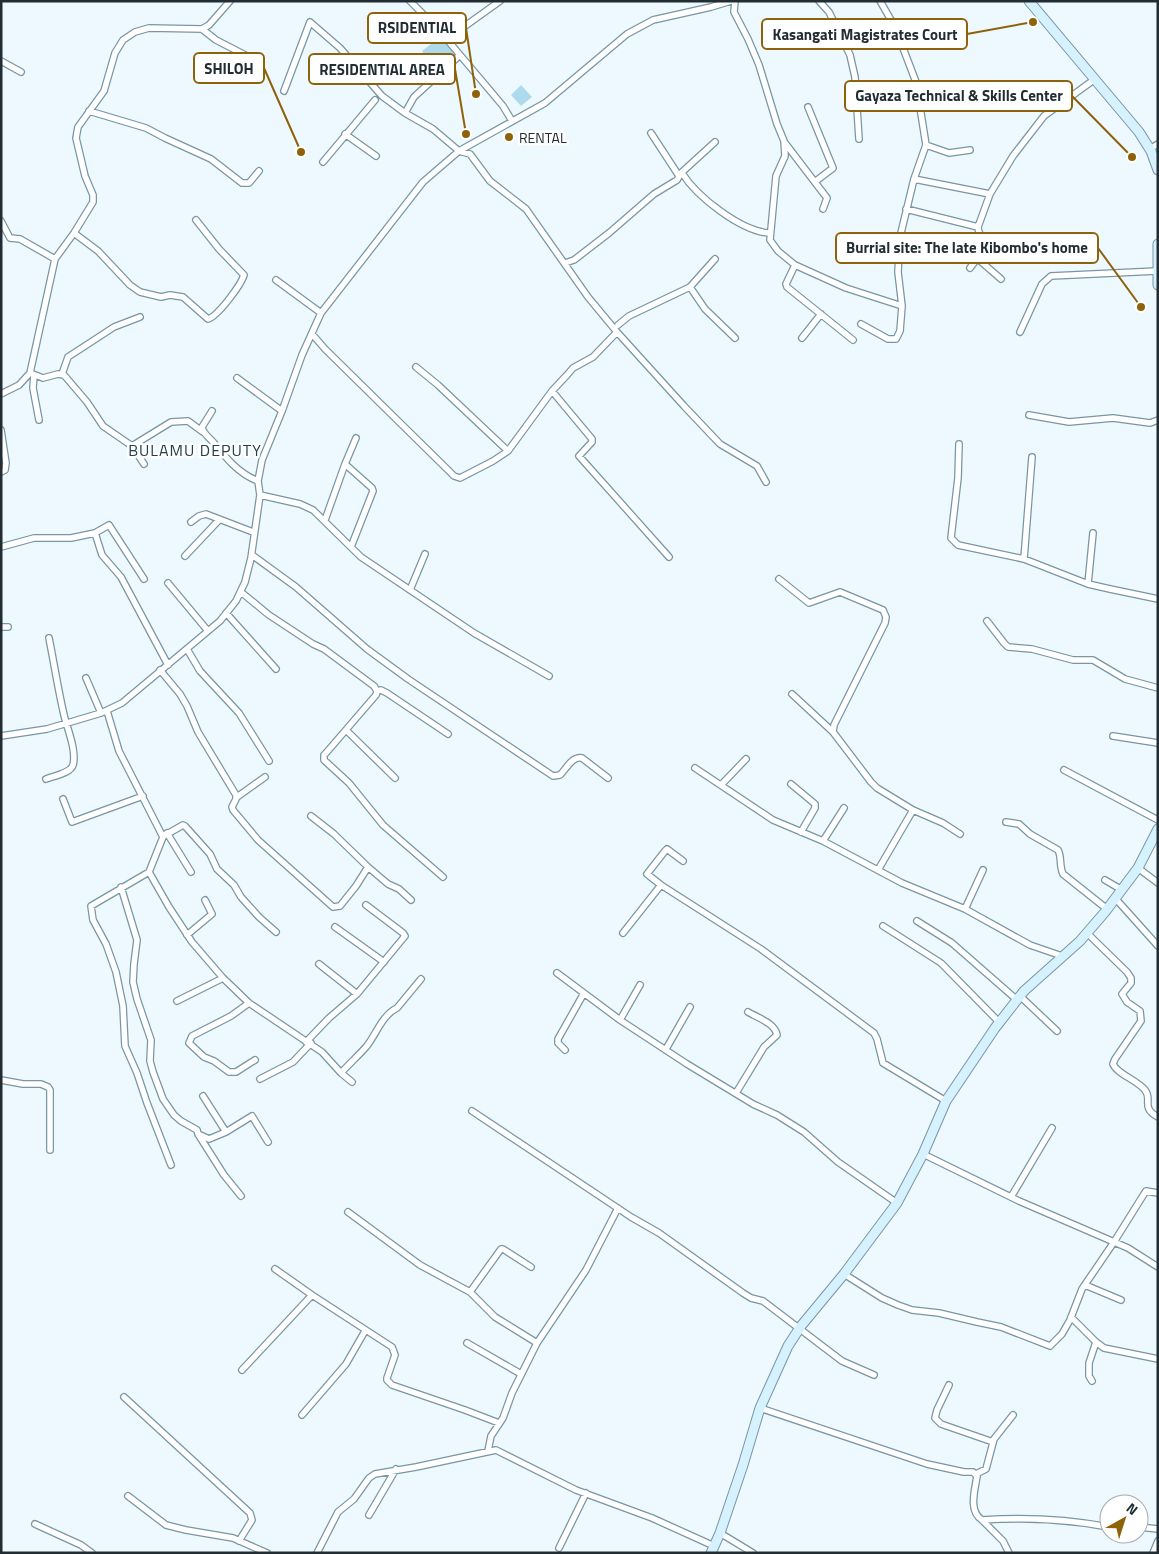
<svg xmlns="http://www.w3.org/2000/svg" width="1159" height="1554" font-family="'Titillium Web',sans-serif">
<style>
.green{fill:#aedaed}
.lines{fill:none;stroke-linecap:round;stroke-linejoin:round}
.street-casing{stroke:#7896a4;stroke-width:8}
.secondary-casing{stroke:#7896a4;stroke-width:11}
.street{stroke:#fff;stroke-width:5.5}
.secondary{stroke:#d6f2fe;stroke-width:9}
.poi-dot{fill:#8e6209;stroke:#fff;stroke-width:2}
.labels{text-anchor:middle;dominant-baseline:central;stroke-width:5;stroke-linejoin:round;paint-order:stroke}
.poi-label{font-size:14px;fill:#212d32;stroke:#fff;text-anchor:start}
.quarter-label{font-size:16px;letter-spacing:1px;fill:#24404b;stroke:#fff}
.leader{fill:none;stroke:#8e6209;stroke-width:2}
.callout-dot{fill:#8e6209;stroke:#fff;stroke-width:2}
.callout{fill:#fff;stroke:#8e6209;stroke-width:2}
.callout-label{font-size:15px;text-anchor:middle;font-weight:bold;fill:#212d32}
</style>
<rect width="100%" height="100%" fill="#edf9ff"/>
<path class="green" d="M441,36L456,56L436,73L422,51Z
M521,85L532,97L521,106L511,95Z"/>
<g class="lines">
<g class="street-casing">
<path id="street" d="M410,1L439,30L503,106L512,121
M735,1L734,12L748,39L759,65L777,124L784,141L785,156L776,176L770,240L778,251L795,265L846,288L902,306
M819,1L829,12L850,55L855,77L859,139
M202,29L216,40L249,57
M447,39L500,1
M1,61L21,72
M284,91L310,22L340,48L382,96L405,113L433,129L459,151L470,154L490,181L526,209L588,297L617,332L684,406L720,444L757,466L766,482
M808,107L833,168L816,181
M89,111L146,128L165,138L211,159L242,183H249L259,171
M405,113L414,97L460,55
M651,133L679,176
M345,134L376,156
M785,143L827,198L823,209
M926,145L949,153L970,150
M1150,149L1158,144
M323,162L375,100
M682,173C697,197 741,231 769,233L770,232
M914,179L990,194L1013,156L1044,116L1095,79
M906,209L978,227L990,194
M1,221L10,238L20,239L55,259
M978,227C978,243 1004,248 1016,254
M74,233L98,251L130,285L140,292L161,297L170,295L183,297L208,319C218,316 241,285 244,275L219,249L196,220
M978,259L1001,279
M565,263L574,260L609,233L654,194L677,180L681,173L715,142
M795,265L786,284L787,287L853,340
M970,268L990,242
M276,280L321,313
M690,287L705,309L735,338
M861,324L888,339H896L900,331L902,306L898,272L900,237L914,179L926,145L916,82L895,27L880,1
M618,325L629,316L690,287L715,259
M1020,332L1042,284L1051,276L1157,271
M312,334L325,349L448,470L454,476L460,478L493,461L508,451L552,391L567,375L573,368L593,357L617,332
M802,338L821,314
M416,367L438,385L508,451
M30,373L43,378L58,374L64,375L87,402L103,426L132,446L144,464
M62,374L68,357L114,327L140,317
M34,375L33,388L39,420
M237,378L282,411
M552,391L592,439V442L579,456L669,557
M1,394L19,385L30,373L55,259L74,233L93,202V195L85,176L76,138L78,127L104,91L115,53L123,40L135,32L149,28L202,29L209,25L230,1
M212,411L202,427C203,434 209,437 214,443C226,458 239,474 258,481
M1029,415L1069,422L1113,418L1150,423L1158,420
M1,430L6,463L5,470L1,472
M959,444L958,478L951,538L958,545L1024,559L1088,584L1110,589L1158,599
M132,446L171,422L188,421L203,432
M260,495L300,504L313,510L361,557L474,633L549,676
M325,520L345,464
M191,522L199,516L206,514L253,532
M95,533L102,555L121,577L168,665
M1,547L34,538H71L95,533L109,525L144,579
M351,547L373,491L372,488L345,464L356,438
M252,555L296,587L367,649L408,679L553,776L560,775C567,768 572,756 582,758L608,778
M185,556L219,520
M1024,559L1032,457
M779,579L809,603L840,592L883,610L886,617L885,623L834,725L833,732L871,782L877,788L913,810L878,870
M168,583L208,631
M1088,584L1093,533
M410,590L425,554
M241,592L269,615L313,644L324,649L374,686L377,691L381,690L387,693L448,734
M226,613L276,669
M987,621L1004,643L1008,647L1032,649L1073,660H1093L1125,679L1158,688
M1,627H8
M187,649L200,671L239,713L269,761
M160,670L180,694L187,706L198,732L236,795V799L232,807L233,810L258,840L333,907L340,906L356,886L368,867L388,884L399,889L411,900
M86,678L101,713
M377,691L376,695L326,753L324,755V760L349,783L383,825L443,877
M792,694L833,732
M107,711L119,751L163,837
M346,730L395,778
M1,736L47,729L101,713L122,703L220,621L236,601L245,582L251,558L260,495L258,481L262,460L282,411L302,355L321,313L423,182L459,151L545,103L627,34L653,20L711,7L731,1
M1113,736L1158,743
M695,768L773,820L823,841L902,883L965,909L1030,945L1062,956
M1064,770L1158,820
M46,779C54,776 71,773 73,765C77,751 67,728 64,715C58,689 54,663 49,638
M791,784L815,804V808L801,832
M721,785L746,759
M237,797L265,777
M63,799L72,822L143,796
M913,810L943,823L960,834
M311,816L334,834L368,867
M1006,822L1019,824L1030,834L1058,850C1062,857 1059,866 1063,874L1107,909
M167,833L191,872
M823,841L844,808
M1138,868L1158,883
M149,872L91,906L93,920L106,944L116,972L123,1006L125,1046L137,1073L147,1103L171,1165
M1105,880L1122,890
M661,885L647,874L665,851L667,849L683,861
M121,887L137,940L134,964L133,982L137,999L151,1040L150,1061L153,1072L163,1099L174,1115L181,1121L197,1130L198,1134L209,1139L226,1132L252,1116L268,1142
M1115,898L1158,946
M965,909L983,870
M917,921L952,943L1016,999
M883,926L941,963L999,1022
M335,927L384,962
M276,932L259,917L241,897L234,885L217,869L210,854L185,826L183,825L169,833H167L163,837L149,872L169,907L192,942L223,978L249,1003L322,1052L341,1073L352,1082
M623,933L661,885L761,949L874,1033L877,1039L883,1063L946,1101
M1087,933L1127,972L1131,978V983L1122,994L1127,1002L1140,1011L1141,1021L1115,1059L1113,1064C1117,1074 1137,1080 1145,1090C1153,1100 1140,1107 1158,1117
M187,935L212,914L205,900
M557,973L620,1020L687,1064L753,1104L777,1115L804,1132L838,1162L897,1203
M357,994L405,936L403,933L366,905
M1020,996L1057,1031
M177,1001L223,978
M249,1003L231,1016L192,1036L189,1043L204,1057L214,1061L229,1072H236L255,1060
M620,1020L640,985
M306,1042L329,1018L357,994L319,964
M666,1049L690,1007
M565,1050L558,1043V1039L584,993
M341,1073C349,1064 358,1056 366,1047C376,1035 382,1015 397,1008L421,979
M260,1079L293,1062L311,1043
M1,1080L23,1084H41L48,1087L50,1090V1150
M736,1093L764,1047L777,1035C775,1023 758,1018 748,1012
M203,1096L226,1132
M472,1111L631,1217L659,1233L743,1293L751,1298L763,1301L842,1361L874,1375
M198,1134L224,1175L241,1196
M923,1154L1019,1201L1128,1248L1158,1267
M1011,1197L1052,1128
M348,1212L420,1265L470,1292L495,1317L537,1343
M275,1269L312,1295
M844,1274L882,1298L898,1305L912,1310L939,1313L977,1322L1001,1327L1050,1346L1062,1334L1070,1320L1082,1289L1114,1242L1144,1194L1146,1191L1158,1193
M1085,1285L1121,1300
M470,1292L501,1249H503L531,1267
M1071,1317L1096,1342L1104,1348L1158,1359
M467,1343L521,1374
M242,1370L312,1295L392,1347L395,1355L387,1378V1380L392,1385L465,1410L499,1423
M1092,1381L1089,1376V1363L1096,1342
M949,1385L937,1410L935,1418L941,1424L993,1442
M124,1397L250,1513L252,1520L239,1541
M760,1408L927,1464L964,1472H973L977,1476C975,1490 968,1511 982,1520C1025,1517 1066,1519 1109,1527
M302,1415L346,1364L365,1331
M488,1451L491,1436L503,1418L512,1393L537,1343L586,1270L618,1208
M976,1474L986,1469L994,1439L1013,1415
M128,1496L166,1525L186,1530L233,1538L267,1553
M369,1515L396,1469
M982,1520L1003,1541L1009,1553
M35,1524L81,1545L92,1553
M1139,1527L1158,1529
M720,1533L753,1553
M559,1548L586,1493
M317,1553L338,1512L354,1499L369,1478L375,1474L416,1467L496,1450L576,1490L652,1518L714,1546
M1153,1553L1158,1541"/>
</g>
<g class="secondary-casing">
<path id="secondary" d="M1029,1L1139,132L1151,151L1158,170
M1158,244V285
M711,1553L720,1533L743,1465L760,1408L788,1346L801,1326L844,1274L897,1203L923,1154L946,1101L995,1028L1024,991L1080,941L1105,912L1138,868L1158,829"/>
</g>
<use href="#street" class="street"/>
<use href="#secondary" class="secondary"/>
</g>
<circle class="poi-dot" cx="509" cy="137" r="5"/>
<g class="labels">
<g class="poi-label">
<text x="519" y="137">RENTAL</text>
</g>
<g class="quarter-label">
<text x="195" y="450">BULAMU DEPUTY</text>
</g>
</g>
<path class="leader" d="M476 94L466 28M1033 22L967 34M301 152L264 68M466 134L455 69M1132 157L1072 96M1141 307L1098 248"/>
<g class="callout-dot">
<circle cx="476" cy="94" r="5"/>
<circle cx="1033" cy="22" r="5"/>
<circle cx="301" cy="152" r="5"/>
<circle cx="466" cy="134" r="5"/>
<circle cx="1132" cy="157" r="5"/>
<circle cx="1141" cy="307" r="5"/>
</g>
<g class="callout">
<rect x="368" y="13" width="98" height="30" rx="5"/>
<rect x="762" y="19" width="205" height="30" rx="5"/>
<rect x="194" y="53" width="70" height="30" rx="5"/>
<rect x="309" y="54" width="146" height="30" rx="5"/>
<rect x="845" y="81" width="227" height="30" rx="5"/>
<rect x="836" y="233" width="262" height="30" rx="5"/>
</g>
<g class="callout-label">
<text x="417" y="33">RSIDENTIAL</text>
<text x="865" y="40">Kasangati Magistrates Court</text>
<text x="229" y="74">SHILOH</text>
<text x="382" y="75">RESIDENTIAL AREA</text>
<text x="959" y="101">Gayaza Technical &amp; Skills Center</text>
<text x="967" y="253">Burrial site: The late Kibombo's home</text>
</g>
<rect width="1159" height="1554" fill="none" stroke="#212d32" stroke-width="5"/>
<g transform="translate(1124 1519) rotate(39)"><circle r="24" fill="#ffffff" stroke="#a6abad"/>
<path d="M0-4L9 19L0 12L-9 19Z" fill="#8e6209"/>
<text y="-8" font-size="14" font-weight="bold" text-anchor="middle" fill="#212d32">N</text>
</g>
</svg>
